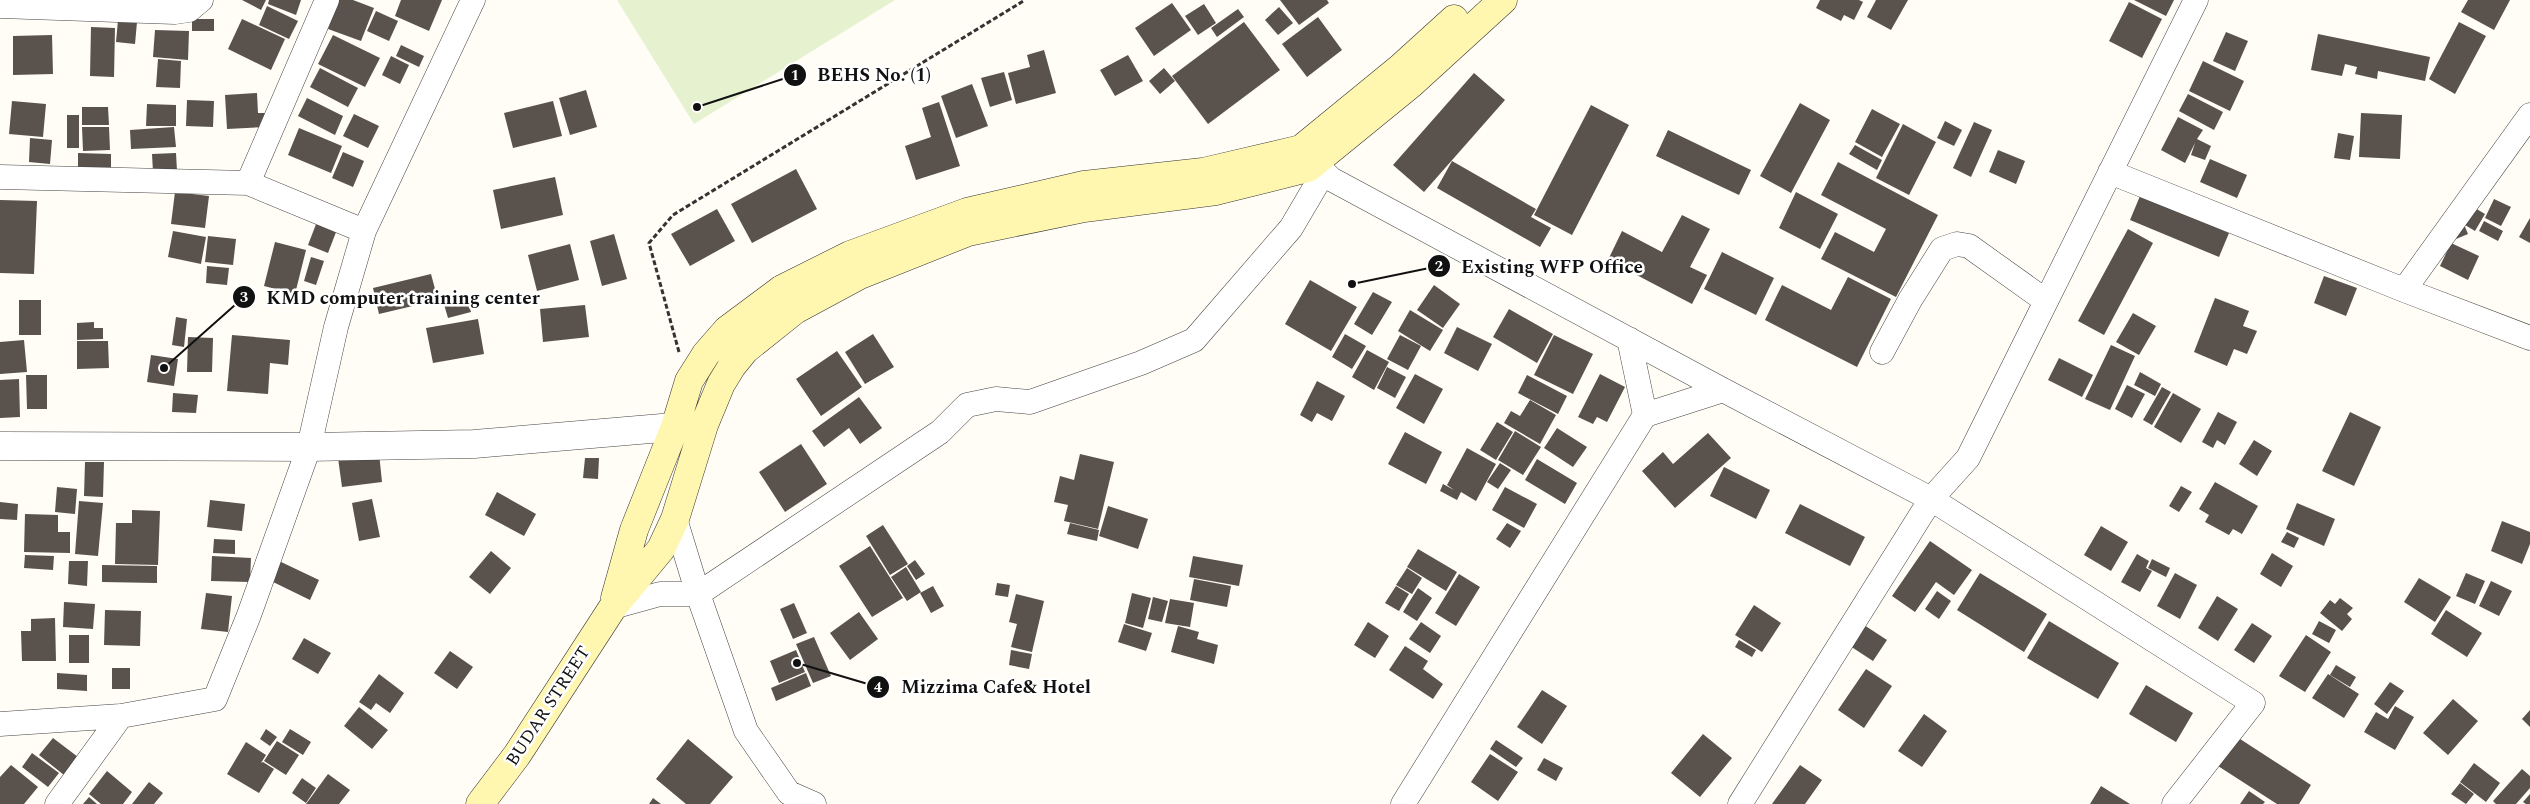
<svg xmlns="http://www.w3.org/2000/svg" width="2530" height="804" font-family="Spectral,serif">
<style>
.pitch{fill:#e6f2cf}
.building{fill:#5a524d}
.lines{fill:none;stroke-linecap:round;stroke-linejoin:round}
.minor-casing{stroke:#444;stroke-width:25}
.tertiary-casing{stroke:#444;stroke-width:29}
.secondary-casing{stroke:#333;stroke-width:29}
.path{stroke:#333;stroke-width:3;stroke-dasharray:5 2.5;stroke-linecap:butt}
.minor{stroke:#fff;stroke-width:24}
.tertiary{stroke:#fff;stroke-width:28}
.secondary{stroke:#fff6b0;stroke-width:28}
.labels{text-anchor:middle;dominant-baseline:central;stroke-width:5;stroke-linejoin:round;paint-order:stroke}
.street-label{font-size:18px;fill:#111;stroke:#fff}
.leader{fill:none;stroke:#111;stroke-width:2}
.callout-dot{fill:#111;stroke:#fff;stroke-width:2}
.mark-label{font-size:15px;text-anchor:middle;font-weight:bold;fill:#fff}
.callout-label{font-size:19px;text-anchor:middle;font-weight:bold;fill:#111;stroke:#fff;stroke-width:5;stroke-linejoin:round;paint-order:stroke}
</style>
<rect width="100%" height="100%" fill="#fffdf5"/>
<path class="pitch" d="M617,0H895L694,124Z"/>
<path class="building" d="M242,0H266L261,10Z
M269,0H301L296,15L268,4Z
M338,0H353L374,8L361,41L328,29Z
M401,0H442L429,31L395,16Z
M1280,0H1327L1329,3L1299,25Z
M1820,0H1859L1863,2L1854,20L1844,15L1841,21L1816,8Z
M1876,0H1908L1891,30L1867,17Z
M2134,0H2174L2166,16Z
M2468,0H2510L2494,30L2461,12Z
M2129,2L2162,19L2142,58L2109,41Z
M1172,3L1191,30L1154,56L1135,28Z
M1204,4L1216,23L1198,35L1185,16Z
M267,6L298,21L289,39L259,25Z
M1279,7L1293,23L1278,35L1265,20Z
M1238,9L1244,17L1217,37L1211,28Z
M376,11L398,21L389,41L367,31Z
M1318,17L1342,50L1307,77L1282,44Z
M192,19H214V31H192Z
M242,19L285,39L271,70L228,49Z
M118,20L137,22L135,44L116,42Z
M1244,22L1280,70L1208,124L1172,76Z
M2459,22L2486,36L2455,94L2429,79Z
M91,27L115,28L114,77L90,76Z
M155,30L189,31L188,60L153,57Z
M2226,32L2248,41L2235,71L2213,61Z
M2318,34L2430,57L2425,81L2378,71L2377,79L2355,74L2357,67L2345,64L2342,76L2311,70Z
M52,35L53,74L13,75V36Z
M333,35L380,58L365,87L318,64Z
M401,45L424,56L419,67L396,56Z
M1044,50L1056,93L1016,104L1008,73L1030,67L1027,55Z
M1128,55L1143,81L1115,96L1100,70Z
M391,56L409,65L400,84L382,75Z
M158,59L181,61L180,88L156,87Z
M2203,61L2244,81L2230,111L2189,91Z
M320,68L358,88L348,107L310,87Z
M1164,68L1175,81L1160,94L1149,81Z
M1004,72L1012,100L990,107L981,78Z
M1474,73L1505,100L1424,192L1393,165Z
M972,84L988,126L956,138L941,96Z
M586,90L597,127L570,135L559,98Z
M257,93L258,113H266V127L227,129L225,95Z
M2188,94L2223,112L2214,130L2179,111Z
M307,98L343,116L335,135L298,116Z
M187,100L214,101L213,127L186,126Z
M12,101L46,104L43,137L9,134Z
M553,101L562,136L513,148L504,113Z
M939,102L960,166L916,180L905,146L931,137L922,108Z
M1800,103L1830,120L1791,193L1760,176Z
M147,104L176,105V126H146Z
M1591,105L1629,125L1572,235L1534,215Z
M82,107H108L109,125H82Z
M1872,109L1900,124L1882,157L1855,142Z
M2361,113L2402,115L2400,159L2359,157Z
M354,114L379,126L368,148L343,136Z
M67,115H79V148H67Z
M2178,117L2203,130L2197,139L2211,146L2205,160L2191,155L2195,143L2185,163L2161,150Z
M1945,121L1962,130L1954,146L1937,138Z
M1974,122L1992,130L1971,177L1953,168Z
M1903,124L1936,142L1909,195L1876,178Z
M82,127H109L110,150L83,151Z
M174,127L176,147L131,149L130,130Z
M299,128L342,146L331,173L288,155Z
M1668,130L1751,170L1739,195L1656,156Z
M2338,133L2354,136L2350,160L2334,158Z
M30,138L52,140L50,164L29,162Z
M1855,145L1882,160L1877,170L1849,154Z
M1998,150L2025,161L2016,184L1989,172Z
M343,152L364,161L353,187L332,178Z
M78,153L111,154V172L78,171Z
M176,153L177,171L153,172L152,154Z
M2210,159L2247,175L2237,198L2200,182Z
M1452,161L1536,209L1531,217L1551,228L1540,247L1437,188Z
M1838,162L1938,215L1896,297L1821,259L1835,232L1874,252L1886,229L1821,195Z
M796,169L817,209L752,243L731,204Z
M555,177L563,215L501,229L493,190Z
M175,192L209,196L205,228L171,224Z
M1796,192L1838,214L1820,249L1779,228Z
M2140,196L2229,233L2219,257L2130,220Z
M2494,199L2511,207L2501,226L2485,218Z
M0,200L37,201L34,274L0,273Z
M2475,208L2485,214L2475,231L2465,225Z
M717,209L735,241L690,266L671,234Z
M1682,215L1710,229L1690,267L1707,275L1692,304L1608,260L1622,231L1662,252Z
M2530,218V243L2519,237Z
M318,219L338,227L328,253L308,245Z
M2484,221L2503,231L2498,241L2479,231Z
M2463,222L2468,234L2456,239L2452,226Z
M2128,229L2153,243L2104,335L2078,321Z
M173,231L206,237L201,264L168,257Z
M614,234L627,279L602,286L590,241Z
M208,236L236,239L233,265L205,262Z
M275,242L306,250L295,294L264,286Z
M2451,243L2479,256L2468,280L2440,266Z
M570,244L579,280L537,291L528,255Z
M1722,252L1774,278L1756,315L1704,289Z
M311,257L324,261L316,285L304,281Z
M207,266L229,268L227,285L206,283Z
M431,274L438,300L379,314L373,288Z
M2324,276L2357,288L2346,316L2314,303Z
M1848,277L1891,299L1857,367L1765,320L1782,285L1831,310Z
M1310,280L1357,307L1331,351L1285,324Z
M1434,285L1460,304L1443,328L1417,310Z
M1373,292L1392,302L1372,335L1354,324Z
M466,294L471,312L448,318L443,301Z
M2215,298L2249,311L2243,326L2257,331L2247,354L2234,349L2227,366L2194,352Z
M19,300H41V335H19Z
M585,305L589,337L543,342L540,309Z
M1509,309L1553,334L1537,363L1493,337Z
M1410,310L1443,330L1430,351L1398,331Z
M2133,313L2156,326L2139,355L2116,342Z
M176,317L187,319L184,347L172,345Z
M478,319L484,354L433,363L426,328Z
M94,322V328H103V339L77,340V323Z
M1457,327L1492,344L1478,371L1444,353Z
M873,334L894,367L865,384L845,352Z
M1345,334L1366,346L1352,369L1332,357Z
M232,335L290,340L288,365L270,363L268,394L227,391Z
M1400,335L1421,346L1408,370L1387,359Z
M1554,335L1593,354L1573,394L1534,375Z
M188,337L213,338L212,372H187Z
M24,340L27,372L0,374V342Z
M77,341H108L109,368L77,369Z
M2111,345L2135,356L2110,410L2085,399Z
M1367,350L1389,362L1374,390L1352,377Z
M837,351L862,387L821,416L796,379Z
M151,355L178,359L174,386L147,382Z
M2059,358L2093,375L2082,397L2048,380Z
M1387,367L1406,377L1395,398L1377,388Z
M2140,372L2161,384L2155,396L2134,385Z
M1415,374L1443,389L1424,424L1396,408Z
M1600,374L1625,387L1607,422L1597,417L1593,424L1578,417Z
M26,375H47V409H27Z
M1527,375L1567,396L1558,414L1518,393Z
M19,379L20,417L0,418V380Z
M1317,381L1345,396L1332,421L1317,413L1312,422L1300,415Z
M2127,385L2145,394L2132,418L2115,409Z
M2162,387L2171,392L2152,425L2143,420Z
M173,393L198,395L196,413L172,412Z
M2173,393L2201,409L2181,443L2154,427Z
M859,397L882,428L860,444L849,428L824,447L812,431Z
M1530,400L1556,415L1540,444L1504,423L1511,411L1520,416Z
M2218,412L2237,422L2225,445L2217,440L2213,448L2202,442Z
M2350,412L2381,427L2354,486L2322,471Z
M1497,422L1513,432L1496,460L1480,450Z
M1557,428L1587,447L1573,467L1544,448Z
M1515,431L1541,447L1523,475L1498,460Z
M1405,432L1442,452L1426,484L1388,464Z
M1708,433L1731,458L1675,508L1642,471L1663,452L1673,464Z
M2254,440L2272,451L2257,476L2239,464Z
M801,444L827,484L785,512L759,472Z
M1467,448L1496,464L1476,501L1461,492L1457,500L1440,491L1443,484L1454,490L1447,485Z
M379,453L382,482L342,487L338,458Z
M1080,454L1114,462L1098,529L1064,521L1068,505L1054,502L1060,476L1074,480Z
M585,458H599L598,479L583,478Z
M1537,459L1577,483L1565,504L1525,480Z
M85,462H104L103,497L84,496Z
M1500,463L1511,470L1498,489L1487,482Z
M1724,467L1770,490L1756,519L1710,496Z
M2215,482L2258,506L2242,534L2233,529L2229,535L2205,522L2209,515L2199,509Z
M2181,486L2192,492L2179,512L2169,506Z
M57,487L77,489L75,514L55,512Z
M1505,487L1537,504L1524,528L1492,510Z
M497,492L536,514L524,536L485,515Z
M372,499L380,537L359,541L352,503Z
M210,500L245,504L242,531L207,527Z
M79,501L103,503L98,556L75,554Z
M0,502L18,504L17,520L0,519Z
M2297,503L2335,519L2324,546L2286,529Z
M1800,504L1865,537L1850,566L1785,533Z
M1108,506L1148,519L1138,549L1099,536Z
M132,510L160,511L158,565L115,564L116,523H132Z
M25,514L58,515V532H70V553L24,552Z
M2502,521L2530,532V544L2522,564L2491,551Z
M1070,523L1099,530L1097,541L1067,534Z
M1507,523L1521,531L1510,548L1496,539Z
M883,525L908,564L890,575L866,536Z
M2101,526L2128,542L2111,571L2084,555Z
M2287,532L2299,538L2294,548L2281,542Z
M214,539L235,540V554L213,553Z
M1930,541L1972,570L1954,595L1936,582L1915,612L1892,596Z
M870,546L903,598L872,617L839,566Z
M1418,549L1457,572L1446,591L1407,567Z
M491,551L511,568L490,594L469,577Z
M2272,553L2293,566L2281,587L2260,574Z
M2137,554L2149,561L2146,568L2152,571L2140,592L2121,582Z
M25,555L54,556L53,570L24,568Z
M212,556L251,558L250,582L211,581Z
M1193,556L1243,565L1239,586L1189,577Z
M2152,559L2170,568L2166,577L2148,568Z
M915,560L925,574L916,580L907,566Z
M69,561H88L87,586L68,584Z
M279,561L319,580L310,600L269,580Z
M102,565L157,566V583L102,582Z
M906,567L921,592L907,601L891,577Z
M1407,568L1422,578L1412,594L1396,585Z
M1980,573L2047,614L2024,652L1957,610Z
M2175,573L2197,585L2180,619L2157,606Z
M2466,573L2485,581L2475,604L2456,596Z
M1459,574L1480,587L1456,626L1435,613Z
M2419,578L2451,597L2435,622L2404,602Z
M1194,579L1231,586L1227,607L1190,600Z
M2491,581L2512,591L2499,616L2479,606Z
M997,583L1010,585L1008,597L995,595Z
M933,586L944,606L931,613L920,593Z
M1396,586L1409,594L1399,611L1385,603Z
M1418,588L1432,598L1417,621L1403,612Z
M1937,591L1951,601L1939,619L1925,609Z
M206,593L232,596L228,632L201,629Z
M1132,593L1151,598L1143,628L1125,623Z
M1016,594L1044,601L1032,652L1011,647L1017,624L1009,622Z
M2217,596L2238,609L2218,641L2198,628Z
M1153,597L1168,601L1162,622L1148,619Z
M2340,598L2353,608L2347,614L2352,619L2342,631L2320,613L2330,600L2335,604Z
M1170,599L1194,603L1190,627L1165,623Z
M64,602L95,604L93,629L63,627Z
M794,603L807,633L793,639L780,609Z
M1754,605L1781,623L1762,652L1735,635Z
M105,610L141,611L140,646L104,645Z
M2446,610L2482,633L2467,657L2431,634Z
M859,612L878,639L850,660L830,633Z
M55,618L56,661H22L21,631H31V619Z
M2049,621L2119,663L2098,699L2027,658Z
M2319,621L2336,630L2329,643L2312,634Z
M1368,622L1389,636L1375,658L1354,645Z
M1421,622L1441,636L1430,653L1409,639Z
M2252,623L2272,636L2254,663L2234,650Z
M1124,624L1152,633L1146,651L1118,642Z
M1864,625L1887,640L1873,661L1850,646Z
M1178,626L1199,632L1197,639L1218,645L1214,664L1171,652Z
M69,635H89V663H69Z
M2306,635L2331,652L2305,692L2279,676Z
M814,637L831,676L813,683L796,644Z
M304,638L331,653L318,674L292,659Z
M1739,640L1756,650L1752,657L1735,647Z
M1405,646L1428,661L1423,669L1443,684L1433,699L1389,670Z
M796,650L805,672L779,683L770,661Z
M1011,650L1032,654L1029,669L1009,665Z
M450,651L473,667L457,689L434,673Z
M2336,665L2356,677L2350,687L2330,675Z
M112,668H130V689H112Z
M1866,669L1892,686L1864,728L1838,710Z
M57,673L87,675V691L57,689Z
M806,673L811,686L776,701L771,688Z
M379,674L404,693L390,713L376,703L371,710L359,702Z
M2328,674L2359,694L2344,718L2312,698Z
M2390,682L2404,691L2387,714L2374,704Z
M2146,685L2193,713L2176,742L2129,714Z
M1542,690L1567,706L1542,744L1517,727Z
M2453,699L2478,721L2448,755L2423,733Z
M2395,706L2414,717L2395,750L2364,732L2376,712L2388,719Z
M359,707L388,730L372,749L344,726Z
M2530,710V727L2522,719Z
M1924,714L1947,731L1922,767L1898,751Z
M266,729L277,737L270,746L260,739Z
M290,729L311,742L303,755L282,742Z
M1703,734L1732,758L1700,797L1671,773Z
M2237,737L2311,785L2299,804H2277L2218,766Z
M53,738L78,757L64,775L39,755Z
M688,739L733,777L710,804H686L656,779Z
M1496,740L1523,758L1516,767L1490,749Z
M277,741L299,755L286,775L264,761Z
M246,742L266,755L261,763L263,762L274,769L259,793L227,774Z
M32,753L59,773L48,787L22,767Z
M1490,754L1518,772L1498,801L1471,782Z
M1544,758L1563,768L1556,781L1537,770Z
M2474,763L2500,783L2486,802L2460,782Z
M11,765L38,787L24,804H0V777Z
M1800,765L1822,780L1805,804H1772Z
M2522,769L2530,776V788L2516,804H2496L2493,801Z
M107,771L132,792L123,804H101L89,794Z
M328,774L350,790L339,804H306Z
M302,778L316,788L306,803L292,793Z
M149,782L163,793L154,804H132Z
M2460,783L2474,794L2466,804L2451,794Z
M2101,786L2130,804H2090Z
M2249,791L2265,802L2263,804H2240Z
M2530,794V804H2526L2523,802Z
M89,797L97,804H83Z
M653,798L661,804H649Z"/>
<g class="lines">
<g class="minor-casing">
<path id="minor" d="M0,6L175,12L189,10L201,0
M1301,149L1331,179L1723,390L1931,499L1968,458L2196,0
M2110,172L2404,290L2530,338
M0,177L248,183L327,0
M248,183L364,231
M2404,290L2530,115
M1629,339L1645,415L1723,390
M1882,352L1910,300L1942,249L1957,244L1969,246L2046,301
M613,607L660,594H698L675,519
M0,724L121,716L215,699L249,615L309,447L336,327L364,231L473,0
M57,804L121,716
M814,804L789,793L746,731L698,594L940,432L967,405L996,399L1030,402L1141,363L1194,340L1291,228L1324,172
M1403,804L1645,415
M1740,804L1931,499L2253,703L2174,804"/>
</g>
<g class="tertiary-casing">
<path id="tertiary" d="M0,446L309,447L474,444L697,425"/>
</g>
<g class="secondary-casing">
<path id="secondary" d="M615,598L634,530L675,427L689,381L706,354L727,330L782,289L850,255L967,212L1084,185L1203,172L1301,149L1400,68L1454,19
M480,804L517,755L613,607L661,549L675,519L704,425L721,384L732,366L745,350L795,310L860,275L968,232L1084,208L1216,191L1308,168L1411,84L1503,0"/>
</g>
<path class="path" d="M679,352L649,243L673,215L1025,0"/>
<use href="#minor" class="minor"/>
<use href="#tertiary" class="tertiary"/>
<use href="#secondary" class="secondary"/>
</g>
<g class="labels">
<g class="street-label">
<text transform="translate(548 706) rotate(-57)">BUDAR STREET</text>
</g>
</g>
<path class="leader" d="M697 107L795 75M1352 284L1439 266M164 368L244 297M797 663L878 687"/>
<g class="callout-dot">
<circle cx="697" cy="107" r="5"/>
<circle cx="1352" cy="284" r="5"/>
<circle cx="164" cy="368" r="5"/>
<circle cx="797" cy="663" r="5"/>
<circle cx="795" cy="75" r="12"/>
<circle cx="1439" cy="266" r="12"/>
<circle cx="244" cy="297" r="12"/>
<circle cx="878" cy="687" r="12"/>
</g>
<g class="mark-label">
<text x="795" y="80">1</text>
<text x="1439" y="271">2</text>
<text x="244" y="302">3</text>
<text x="878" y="692">4</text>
</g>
<g class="callout-label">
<text x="874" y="81">BEHS No. (1)</text>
<text x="1552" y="273">Existing WFP Office</text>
<text x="403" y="304">KMD computer training center</text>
<text x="996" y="693">Mizzima Cafe&amp; Hotel</text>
</g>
</svg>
